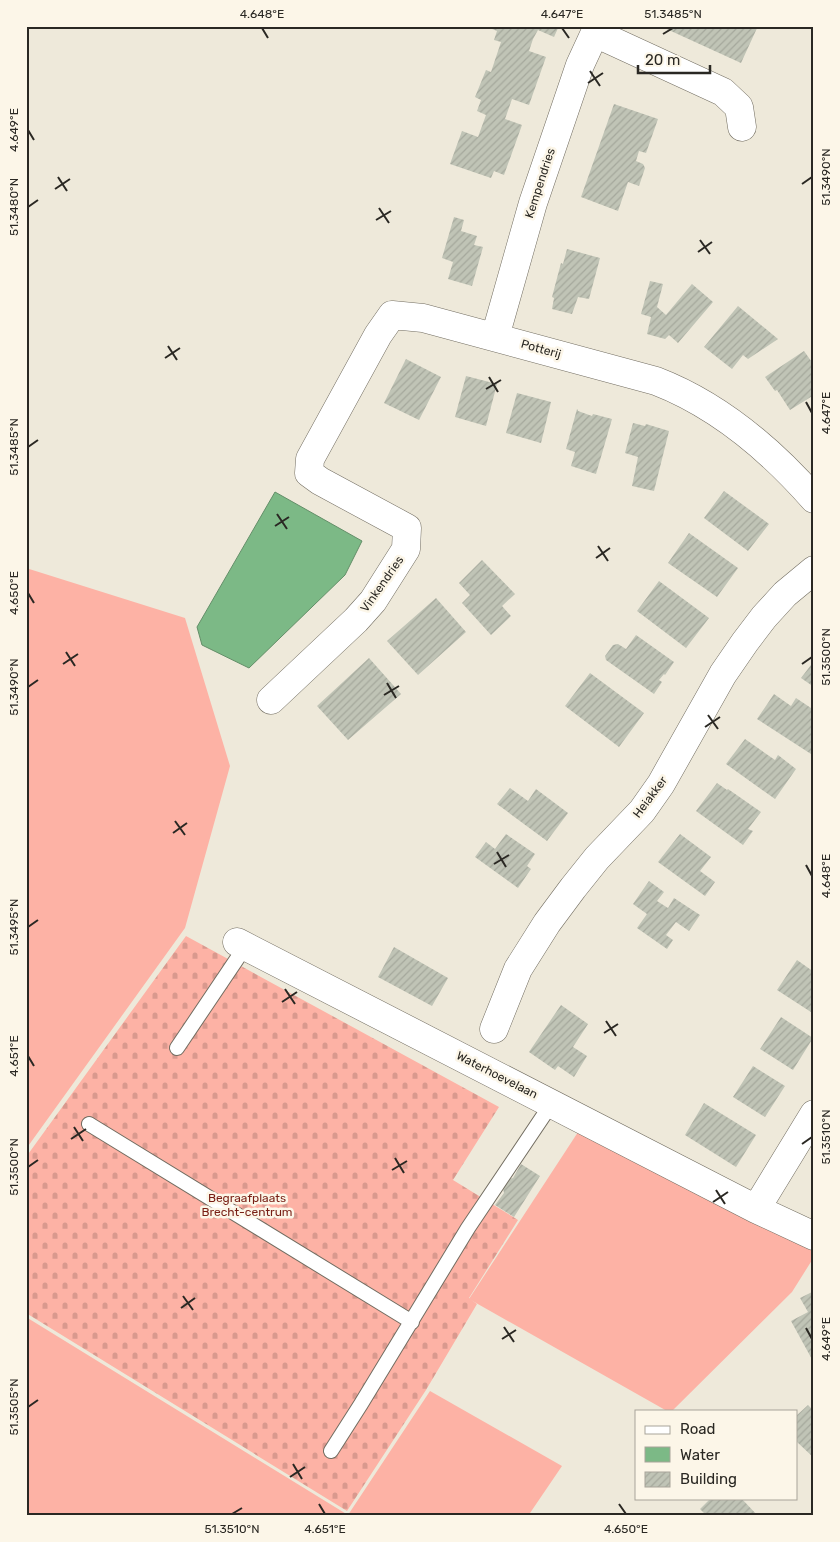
<svg xmlns="http://www.w3.org/2000/svg" width="840" height="1542" font-family="Rubik,sans-serif">
<style>
.grass{fill:#fdb2a5}
.cemetery{fill:url(#cemetery-stones)}
.water{fill:#7cb986;stroke:#638e68}
.building{fill:url(#building-hatch)}
.lines{fill:none;stroke-linecap:round;stroke-linejoin:round}
.service-casing{stroke:#726d61;stroke-width:16}
.minor-casing{stroke:#726d61;stroke-width:29}
.service{stroke:#fff;stroke-width:14}
.minor{stroke:#fff;stroke-width:28}
.ticks{fill:none;stroke:#2a2823;stroke-width:2}
.labels{text-anchor:middle;dominant-baseline:central;stroke-width:5;stroke-linejoin:round;paint-order:stroke}
.street-label{font-size:12px;fill:#2a2823;stroke:#fcf6e8}
.park-label{font-size:12px;fill:#781f15;stroke:#fcf6e8}
.neatline{fill:none;stroke:#2a2823;stroke-width:2}
.ticks-label{font-size:12px;text-anchor:middle;fill:#2a2823}
</style>
<defs>
<pattern id="cemetery-stones" width="16" height="16" patternUnits="userSpaceOnUse" patternTransform="scale(1.25)"><rect width="16" height="16" fill="#fdb2a5"/><path d="M2 7V4a2 2 0 0 1 4 0v3zM10 15v-3a2 2 0 0 1 4 0v3z" fill="#d9998e"/></pattern>
<pattern id="building-hatch" width="6" height="6" patternUnits="userSpaceOnUse" patternTransform="scale(1.25)"><rect width="6" height="6" fill="#c0c4b6"/><path d="M-1 1l2-2M0 6l6-6M5 7l2-2" fill="none" stroke="#a5a89c"/></pattern>
</defs>
<rect width="100%" height="100%" fill="#eee9da"/>
<path class="grass" d="M26,568L185,618L230,766L185,928L26,1149Z
M582,1126L814,1247V1257L792,1292L672,1411H667L469,1299Z
M26,1317L348,1515L430,1391L562,1466L528,1516H26Z"/>
<path class="cemetery" d="M186,936L499,1107L453,1180L518,1220L469,1298L477,1304L426,1390L347,1511L26,1313V1157Z"/>
<path class="water" d="M275,492L362,541L345,575L249,668L202,645L197,627Z"/>
<path class="building" d="M485,26H559L554,37L538,30L533,39L529,51L546,57L529,105L512,99L505,119L522,125L504,175L494,171L491,178L450,164L462,131L478,137L486,115L477,111L481,100L475,97L486,70L491,72L501,42L494,40L497,31Z
M660,26H758L741,63Z
M614,104L658,119L646,153L639,151L636,161L643,164L645,168L639,186L628,182L618,211L581,197Z
M454,217L464,220L461,231L477,236L474,245L483,247L472,286L448,279L453,262L442,258Z
M567,249L600,258L589,299L578,297L572,314L552,309L554,298L552,297L561,263L563,264Z
M650,281L663,284L657,307L666,315L692,284L713,302L678,343L669,335L665,339L647,334L651,317L641,314Z
M738,306L778,339L748,359L743,355L732,369L704,347Z
M804,351L814,365V395L790,410L777,390L775,391L765,377Z
M406,359L441,377L419,420L384,403Z
M466,376L497,384L486,426L455,417Z
M517,393L551,402L541,443L506,433Z
M577,409L578,410V411L592,416L593,414L612,419L596,474L571,466L575,452L566,449Z
M633,423L645,426L646,424L669,431L654,491L632,486L638,457L625,453Z
M724,491L769,524L748,551L704,518Z
M689,533L738,568L717,597L668,563Z
M482,560L515,594L502,606L511,616L491,635L462,603L470,595L459,583Z
M659,581L709,618L686,648L637,611Z
M436,598L466,632L418,675L387,641Z
M636,635L674,662L665,675L664,674L659,680L662,682L654,694L606,660L605,656L613,645L618,644L626,649Z
M369,658L401,694L348,740L317,706Z
M814,661V687L801,678Z
M590,673L644,713L619,747L565,706Z
M774,694L791,706L796,698L814,710V750L811,754L757,719Z
M745,739L775,760L778,755L796,769L775,799L726,764Z
M717,783L727,790L728,789L761,812L748,829L753,831L743,845L696,811Z
M510,788L528,801L536,789L568,813L547,841L497,804Z
M506,834L535,854L527,866L531,869L518,888L475,857L486,842L495,849Z
M680,834L711,857L700,871L715,882L705,896L658,862Z
M649,881L664,892L657,901L668,908L674,898L700,915L689,931L676,922L666,935L673,940L667,949L637,928L647,914L633,904Z
M394,947L448,978L432,1006L378,977Z
M797,960L814,972V1014L777,990Z
M561,1005L588,1024L573,1047L587,1056L574,1077L558,1066L555,1070L529,1052Z
M781,1017L813,1038L793,1070L760,1049Z
M753,1066L785,1086L765,1117L733,1097Z
M704,1103L756,1135L736,1167L685,1135Z
M521,1164L540,1176L514,1217L495,1205L504,1193L503,1188L508,1179L513,1178Z
M814,1291V1363L791,1321L808,1312L800,1298Z
M808,1405L814,1411V1458L796,1441V1416Z
M711,1498H741L758,1516H707L700,1509Z"/>
<g class="lines">
<g class="service-casing">
<path id="service" d="M177,1048L245,947
M89,1124L412,1322
M331,1451L361,1404L468,1228L552,1103"/>
</g>
<g class="minor-casing">
<path id="minor" d="M595,33L723,92L739,107L742,127
M495,337L533,203L580,65L598,26
M271,700L356,620L373,601L406,549L407,528L320,481L309,473L310,459L378,335L392,315L423,318L656,381C718,405 771,450 814,499
M237,942L756,1209L814,1236
M494,1029L518,969L547,923L573,888L597,858L642,811L661,784L723,674L745,642L764,617L785,594L814,570
M756,1209L814,1114"/>
</g>
<use href="#service" class="service"/>
<use href="#minor" class="minor"/>
</g>
<path class="ticks" d="M262,28L268,38M562,28L569,38M663,34L673,28M590,71L600,86M588,83L603,73M28,130L34,140M58,177L67,191M802,184L812,177M55,189L70,179M28,207L38,200M379,208L389,223M376,220L391,211M700,240L710,254M698,252L712,242M168,346L177,360M165,358L180,348M489,377L498,392M486,389L501,380M806,402L812,413M28,447L38,440M277,514L287,529M275,526L289,517M598,546L608,561M596,558L610,548M28,593L34,603M66,652L75,666M63,664L78,654M802,664L812,657M387,683L396,698M28,687L38,680M384,695L399,686M708,715L718,729M705,727L720,717M175,821L185,835M173,833L187,823M497,852L506,867M494,864L509,855M806,865L812,876M28,927L38,920M285,989L295,1004M282,1002L297,992M606,1021L616,1036M604,1033L618,1024M28,1056L34,1066M74,1127L83,1141M71,1139L86,1129M802,1144L812,1137M395,1158L404,1173M28,1167L38,1160M392,1170L407,1161M716,1190L725,1204M713,1202L728,1192M183,1296L193,1310M181,1308L195,1298M504,1327L514,1342M806,1328L812,1339M502,1339L516,1330M28,1407L38,1400M293,1464L302,1479M290,1477L305,1467M319,1504L325,1514M619,1504L626,1514M232,1514L242,1508"/>
<g class="labels">
<g class="street-label">
<text transform="translate(540 183) rotate(-72)">Kempendries</text>
<text transform="translate(541 349) rotate(16)">Potterij</text>
<text transform="translate(382 584) rotate(-55)">Vinkendries</text>
<text transform="translate(650 797) rotate(-53)">Heiakker</text>
<text transform="translate(497 1075) rotate(27)">Waterhoevelaan</text>
</g>
<g class="park-label">
<text x="247" y="1198">Begraafplaats<tspan x="247" dy="14">Brecht-centrum</tspan></text>
</g>
</g>
<rect width="840" height="1542" fill="none" stroke="#fcf6e8" stroke-width="55"/>
<rect x="635" y="1410" width="162" height="90" fill="#fcf6e8" stroke="#a8a499"/>
<rect x="645" y="1426" width="25" height="8" fill="#ffffff" stroke="#a8a499"/>
<text x="680" y="1434" font-size="15" fill="#2a2823">Road</text>
<rect x="645" y="1447" width="25" height="15" fill="#7cb986" stroke="#a8a499"/>
<text x="680" y="1460" font-size="15" fill="#2a2823">Water</text>
<rect x="645" y="1472" width="25" height="15" fill="url(#building-hatch)" stroke="#a8a499"/>
<text x="680" y="1484" font-size="15" fill="#2a2823">Building</text>
<path d="M638 65v8h72v-8" fill="none" stroke="#2a2823" stroke-width="2.5"/>
<text x="645" y="65" font-size="15" fill="#2a2823" stroke="#fcf6e8" stroke-width="4" paint-order="stroke">20 m</text>
<rect x="28" y="28" width="784" height="1486" class="neatline"/>
<g class="ticks-label">
<text x="262" y="18">4.648°E</text>
<text x="562" y="18">4.647°E</text>
<text x="673" y="18">51.3485°N</text>
<text transform="translate(14 130) rotate(-90)" y="4">4.649°E</text>
<text transform="translate(826 177) rotate(-90)" y="4">51.3490°N</text>
<text transform="translate(14 207) rotate(-90)" y="4">51.3480°N</text>
<text transform="translate(826 413) rotate(-90)" y="4">4.647°E</text>
<text transform="translate(14 447) rotate(-90)" y="4">51.3485°N</text>
<text transform="translate(14 593) rotate(-90)" y="4">4.650°E</text>
<text transform="translate(826 657) rotate(-90)" y="4">51.3500°N</text>
<text transform="translate(14 687) rotate(-90)" y="4">51.3490°N</text>
<text transform="translate(826 876) rotate(-90)" y="4">4.648°E</text>
<text transform="translate(14 927) rotate(-90)" y="4">51.3495°N</text>
<text transform="translate(14 1056) rotate(-90)" y="4">4.651°E</text>
<text transform="translate(826 1137) rotate(-90)" y="4">51.3510°N</text>
<text transform="translate(14 1167) rotate(-90)" y="4">51.3500°N</text>
<text transform="translate(826 1339) rotate(-90)" y="4">4.649°E</text>
<text transform="translate(14 1407) rotate(-90)" y="4">51.3505°N</text>
<text x="232" y="1533">51.3510°N</text>
<text x="325" y="1533">4.651°E</text>
<text x="626" y="1533">4.650°E</text>
</g>
</svg>
